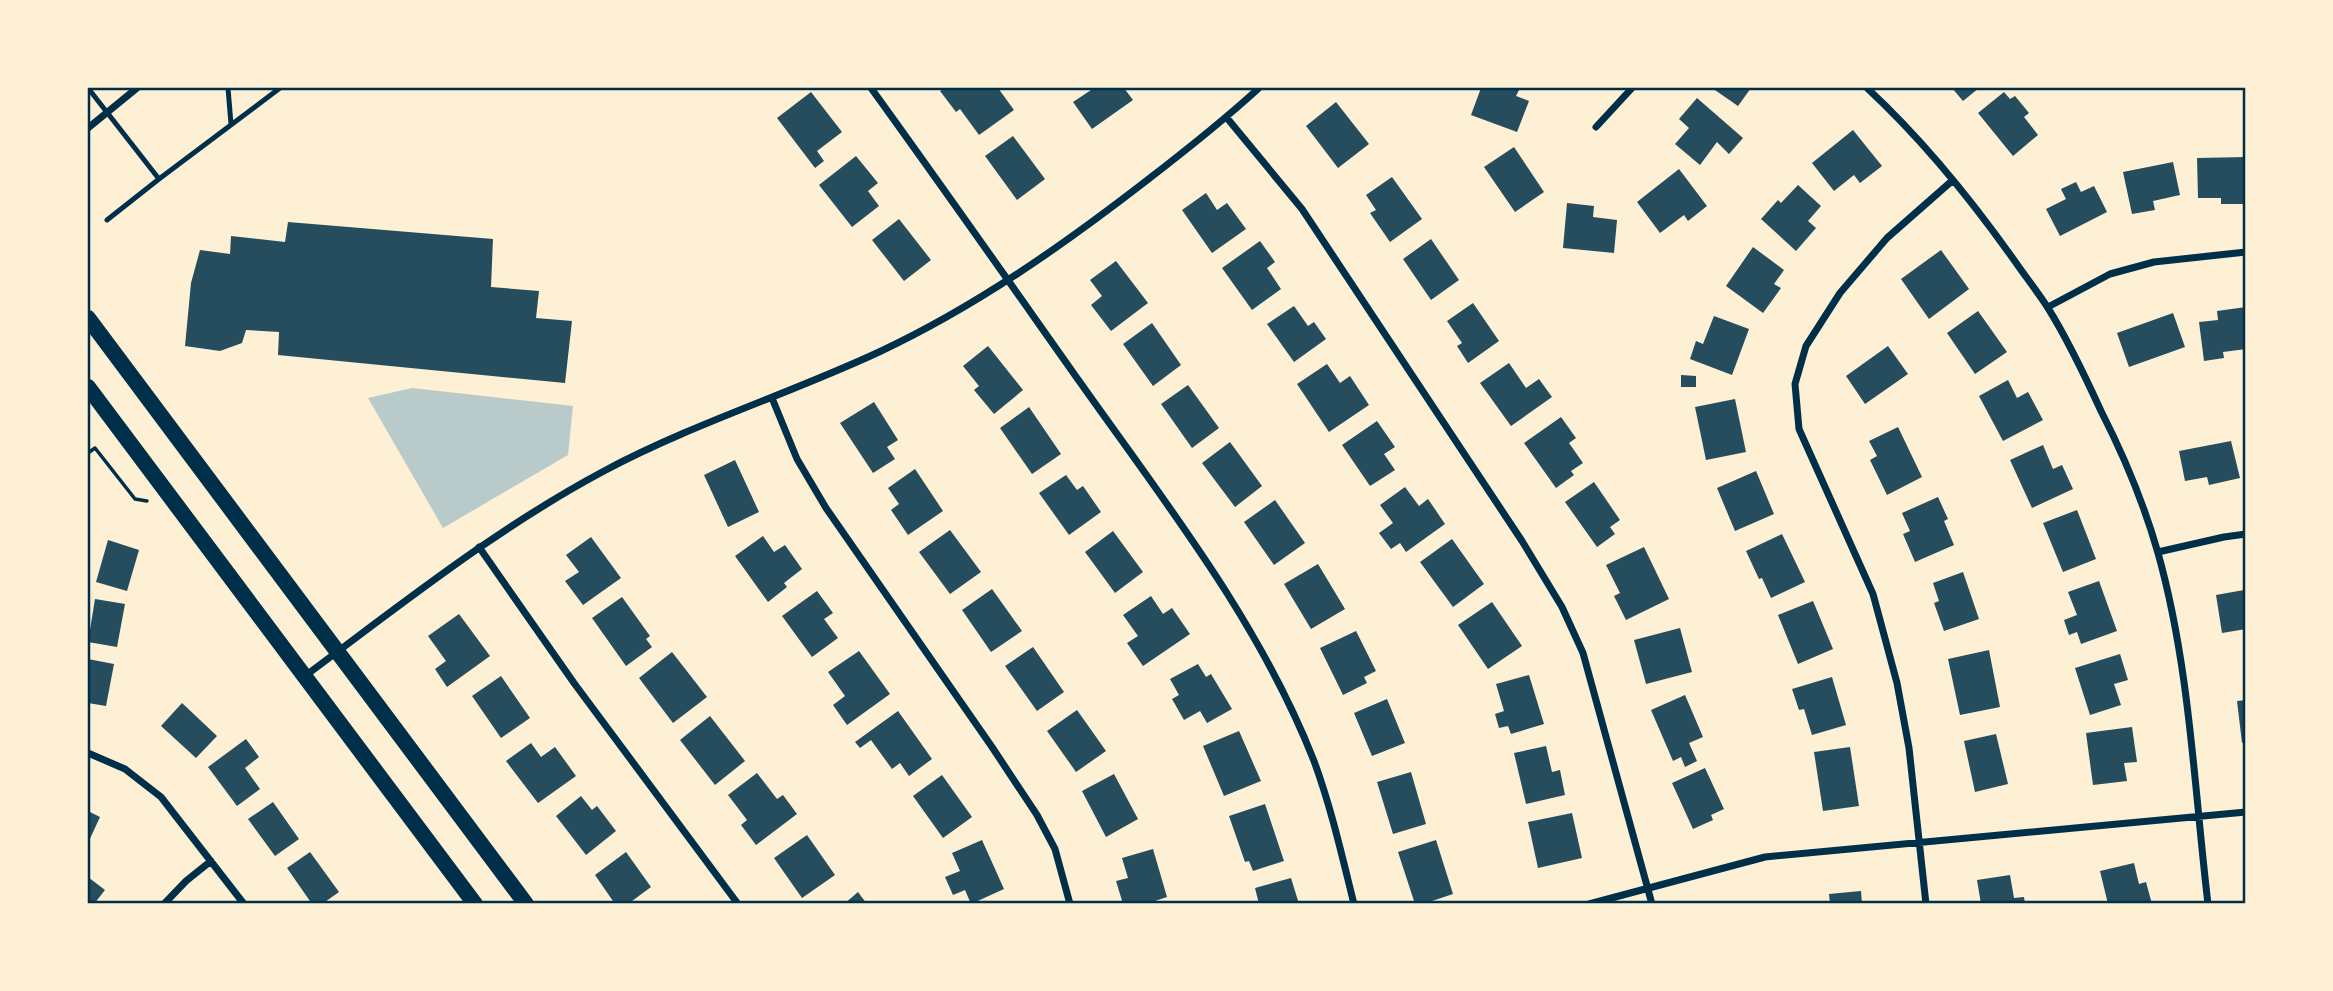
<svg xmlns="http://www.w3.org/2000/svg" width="2333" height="991" font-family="Overpass,sans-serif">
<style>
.green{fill:#b9caca}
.building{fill:#264d5e}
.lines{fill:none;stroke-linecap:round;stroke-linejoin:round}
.path{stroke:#003049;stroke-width:3.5}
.service{stroke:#003049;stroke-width:5}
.minor{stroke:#003049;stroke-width:7}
.primary{stroke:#003049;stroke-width:16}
.neatline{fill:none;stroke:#003049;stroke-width:2.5}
</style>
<rect width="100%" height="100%" fill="#fdf0d5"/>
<path class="green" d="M412,388L573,406L568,455L443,528L368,398Z"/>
<path class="building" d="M945,88H998L1014,110L979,135L960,109L956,112L940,91Z
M1094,88H1124L1133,100L1092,129L1073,102Z
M1481,88H1520L1516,96L1529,101L1517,132L1471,115Z
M1712,88H1751L1738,106Z
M1952,88H1979L1963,101Z
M811,92L842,132L817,151L824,161L815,168L777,118Z
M2004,92L2010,99L2015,96L2029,113L2024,117L2038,135L2013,156L1978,113Z
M1697,98L1743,138L1729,154L1717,142L1700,165L1675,144L1689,128L1679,119Z
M1336,102L1369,144L1338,168L1306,126Z
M1853,130L1882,166L1860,183L1854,175L1834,191L1812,163Z
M1013,136L1045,179L1017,200L985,156Z
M1514,147L1544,192L1515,212L1484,167Z
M856,156L878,183L868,191L879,206L852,227L819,185Z
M2246,157V204H2221V198H2198L2197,158Z
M2173,162L2180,195L2153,201L2155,210L2132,214L2123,172Z
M1679,169L1707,206L1688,221L1684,215L1660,233L1637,202Z
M1392,177L1422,219L1390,242L1370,213L1376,210L1366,195Z
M2076,182L2081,192L2094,186L2107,212L2060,236L2046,209L2066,199L2061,189Z
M1798,185L1821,206L1808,221L1816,228L1796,251L1761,219L1778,200L1781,203Z
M1206,193L1217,210L1227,203L1246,229L1212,253L1182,210Z
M1567,203L1594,206L1593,217L1617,220L1614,253L1563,248Z
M899,219L931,260L904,281L872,240Z
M288,222L493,239L491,287L539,291L536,318L572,321L565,383L278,355L279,332L246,330L242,343L220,351L185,346L191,283L200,250L230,254L231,236L285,242Z
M1431,239L1459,280L1431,300L1403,259Z
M1260,241L1275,262L1267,268L1281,289L1252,310L1222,268Z
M1753,247L1784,270L1774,284L1781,288L1763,313L1726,286Z
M1941,250L1969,289L1929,319L1901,279Z
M1116,261L1148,303L1111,331L1091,305L1102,296L1090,280Z
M1473,303L1499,341L1468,363L1457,346L1462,343L1447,321Z
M1294,306L1308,326L1314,322L1326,339L1294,362L1267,324Z
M2246,307V349L2223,352L2224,358L2204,361L2199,322L2218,320L2217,311Z
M1978,311L2007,352L1975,374L1947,333Z
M2173,313L2185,347L2129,367L2117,333Z
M1714,316L1749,329L1732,375L1690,359L1696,341L1703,344Z
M1152,323L1181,365L1153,386L1123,344Z
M988,346L1023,390L994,414L974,390L979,386L963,366Z
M1888,346L1908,374L1865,404L1846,376Z
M1509,363L1526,388L1539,379L1552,397L1511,426L1480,383Z
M1327,364L1340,383L1350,376L1369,405L1329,432L1297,384Z
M1681,375L1696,376V387H1681Z
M2008,380L2017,398L2028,392L2043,420L2003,441L1979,396Z
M1188,385L1219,428L1192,448L1161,404Z
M1735,399L1746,452L1706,460L1695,407Z
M874,402L898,440L887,447L895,459L873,473L840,423Z
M1029,407L1061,454L1032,474L1000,428Z
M1561,417L1576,438L1569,443L1583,463L1571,471L1574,475L1556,488L1524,443Z
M1377,421L1395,447L1384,454L1395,470L1370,486L1342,445Z
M1898,427L1922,477L1887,495L1870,460L1877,456L1869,441Z
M2231,441L2240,478L2209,485L2207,477L2185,481L2179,451Z
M1230,442L1262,486L1235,507L1202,463Z
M2043,445L2053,469L2062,465L2073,489L2032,508L2010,460Z
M735,460L759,512L728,527L704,475Z
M915,469L943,511L908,535L891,510L899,504L888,488Z
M1756,471L1774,514L1735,531L1717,488Z
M1066,475L1077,490L1083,486L1101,512L1069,535L1039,493Z
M1594,482L1620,520L1610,527L1615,534L1597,547L1565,502Z
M1405,487L1419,506L1428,499L1445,524L1406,552L1400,543L1391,549L1379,533L1393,523L1380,505Z
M1938,497L1948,519L1944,521L1954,545L1915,562L1903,534L1910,531L1902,513Z
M1275,500L1305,543L1274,565L1244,522Z
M2077,510L2096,559L2063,572L2043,523Z
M950,530L981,572L950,594L919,552Z
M1113,531L1143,572L1115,593L1085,552Z
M1782,534L1805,582L1771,598L1762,578L1759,579L1746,551Z
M763,536L774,552L785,545L802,569L784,583L787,587L768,602L735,556Z
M591,537L621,578L583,605L565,581L579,572L566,555Z
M1452,539L1484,584L1453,607L1420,562Z
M108,540L139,550L127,591L96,582Z
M1644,547L1669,599L1626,620L1614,596L1620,593L1606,565Z
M1318,564L1345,609L1311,629L1284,584Z
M1963,572L1979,619L1944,631L1934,603L1939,601L1933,583Z
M2099,581L2117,631L2081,644L2077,632L2069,635L2064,620L2077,615L2068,592Z
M992,589L1022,631L991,652L962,610Z
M2244,590L2246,629L2222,633L2216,595Z
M817,591L833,613L824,619L838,638L812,657L782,616Z
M1151,596L1163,614L1172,608L1190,634L1143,666L1127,643L1138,636L1123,615Z
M622,597L650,636L646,639L652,647L626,666L592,618Z
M95,599L125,604L117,647L88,642Z
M1813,601L1833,649L1798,664L1778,615Z
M1492,602L1522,646L1488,669L1458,625Z
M459,614L490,656L447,687L435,669L446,661L428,636Z
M1680,628L1692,672L1646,684L1634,640Z
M1356,631L1376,671L1364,677L1367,683L1343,695L1320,648Z
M1033,647L1064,692L1037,711L1005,666Z
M1989,650L2000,707L1960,715L1948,659Z
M859,651L890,694L847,725L833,705L845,696L828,672Z
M672,652L707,697L673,723L639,678Z
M2120,654L2128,680L2114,684L2121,705L2090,715L2075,668Z
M88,659L114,664L106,706L88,703Z
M1198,664L1206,677L1211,674L1232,709L1207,723L1200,711L1184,720L1172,699L1179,695L1170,679Z
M1529,675L1544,724L1511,734L1508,726L1499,728L1495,714L1504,711L1496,684Z
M501,676L530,718L501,738L472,696Z
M1832,677L1846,725L1812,735L1804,709L1799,710L1792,689Z
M1685,695L1703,737L1689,743L1697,761L1685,767L1681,757L1673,761L1651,710Z
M1387,699L1405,743L1372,756L1354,713Z
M2246,700V742L2242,743L2237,701Z
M182,703L217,736L196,758L161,726Z
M1077,710L1106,751L1076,772L1047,731Z
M898,711L932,759L909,776L900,763L892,769L871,740L860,748L855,742Z
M710,716L745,761L715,785L680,740Z
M2132,727L2137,762L2124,763L2127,781L2093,785L2086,733Z
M1239,731L1261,781L1224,796L1203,746Z
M1996,734L2008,784L1975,792L1964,741Z
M246,739L259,757L245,768L260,789L237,806L208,767Z
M531,743L541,757L555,747L576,776L538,803L506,761Z
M1546,746L1552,772L1560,770L1565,795L1526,804L1514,753Z
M1850,747L1859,806L1823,811L1814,752Z
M1705,768L1724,809L1711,815L1713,820L1693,829L1672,783Z
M1411,772L1426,824L1393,834L1377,782Z
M757,773L777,799L783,795L797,814L756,845L741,825L747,820L728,795Z
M1114,774L1138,819L1106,837L1082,791Z
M942,775L972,817L943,838L913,796Z
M581,796L592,810L597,806L616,831L586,855L556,816Z
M273,802L299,839L275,856L248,819Z
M1265,804L1284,861L1253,871L1249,861L1245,862L1229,816Z
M88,811L100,817L88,843Z
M1572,813L1582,858L1538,868L1528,822Z
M807,835L835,875L802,898L774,858Z
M982,840L1004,889L971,904L965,890L953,895L945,877L960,871L952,853Z
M1436,840L1453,894L1423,904H1415L1398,852Z
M1153,849L1167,897L1146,904H1123L1116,881L1128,878L1122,858Z
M310,852L339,892L322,904H312L287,868Z
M626,852L651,887L628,904H615L595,875Z
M2134,863L2139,884L2146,882L2152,904H2108L2100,871Z
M2010,875L2014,898L2024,897L2025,904H1981L1977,880Z
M88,877L105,890L94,904H88Z
M1291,878L1299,904H1259L1255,888Z
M1861,891L1862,904H1830L1829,894Z
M858,892L867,904H844Z"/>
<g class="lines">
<path class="path" d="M88,453L95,448L135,499L147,501"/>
<path class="service" d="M88,88L159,179L107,220
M228,88L231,124
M159,179L280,88"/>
<path class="minor" d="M871,88C942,186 1012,286 1082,385C1167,505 1260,623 1314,761C1331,807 1342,856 1354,904
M1867,88C1922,139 1970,198 2014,260C2025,276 2037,291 2048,308C2068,340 2085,376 2101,411C2124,456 2144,504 2158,553C2190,667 2194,787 2208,904
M1227,118L1302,209L1522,541L1562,607L1583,653L1652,904
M1596,127L1632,88
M88,128L137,88
M2048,307L2110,274L2154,262L2246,252
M772,398L797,459L826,508L992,747L1037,815L1055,849L1070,904
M479,547L574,683L738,904
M2158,552L2224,537L2246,534
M305,676C402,604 497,528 604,471C692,424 789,394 879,352C975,307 1062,246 1146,181C1185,151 1223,121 1259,88
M88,753L125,769L161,797L244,904
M164,904L186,881L211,861
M1589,904L1765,857L2246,812
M1926,904L1909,748L1897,683L1873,594L1799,429L1795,384L1806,346L1840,293L1887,238L1953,180"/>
<path class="primary" d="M88,318L526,904
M88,387L475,904"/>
</g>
<rect width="2333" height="991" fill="none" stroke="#fdf0d5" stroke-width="178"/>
<rect x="89" y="89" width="2155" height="813" class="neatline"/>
</svg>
